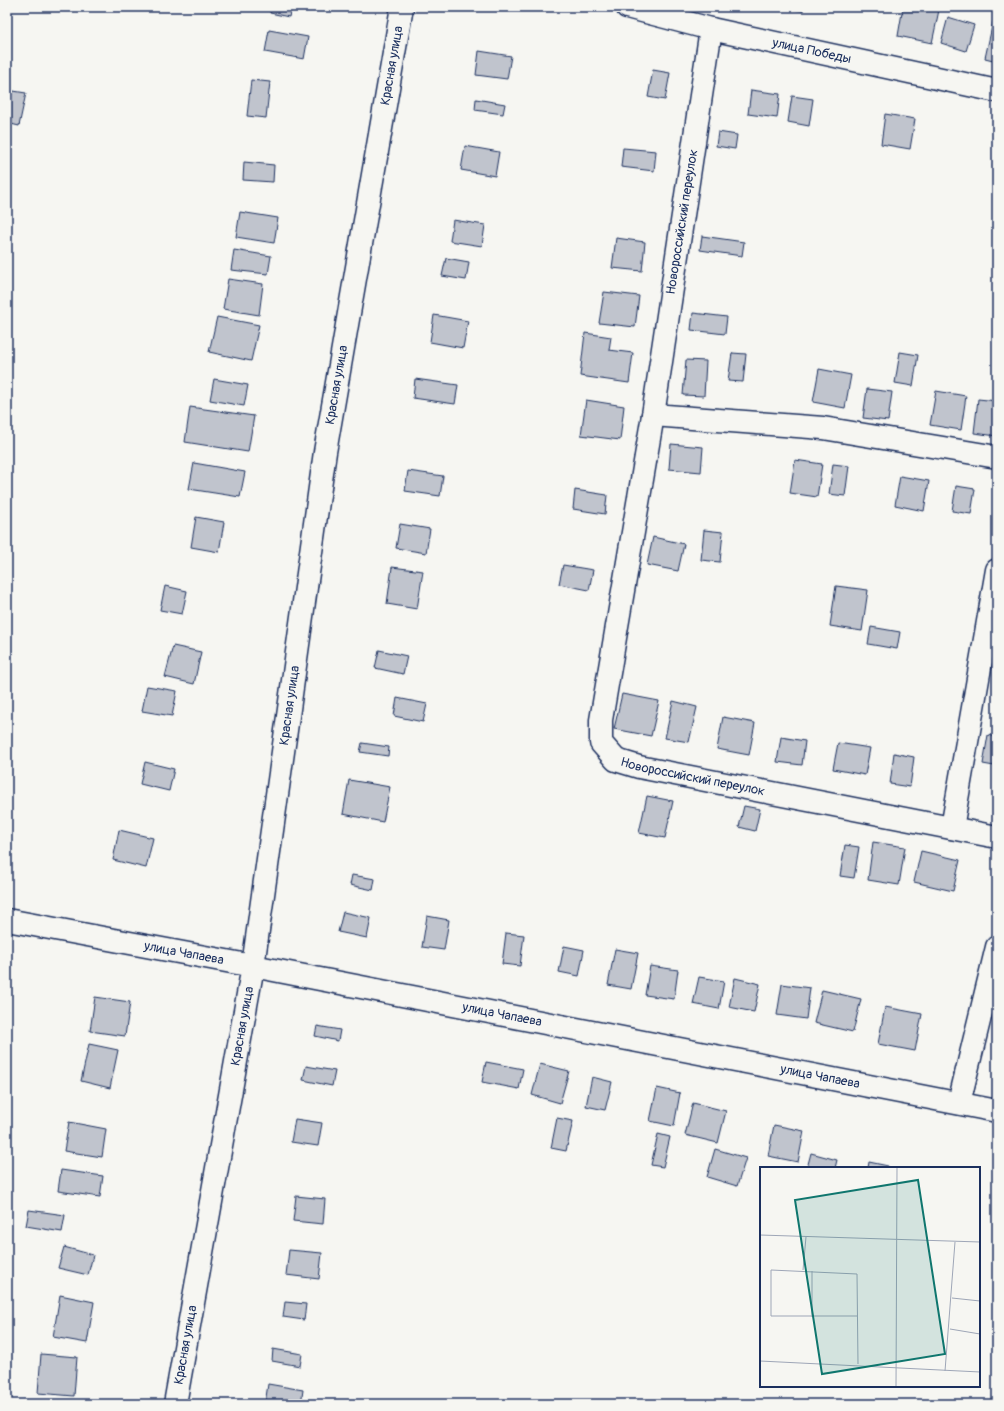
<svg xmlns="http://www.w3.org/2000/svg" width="1004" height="1411" font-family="Pangolin,sans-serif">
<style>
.building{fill:#c0c4cd;stroke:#1b2f5e}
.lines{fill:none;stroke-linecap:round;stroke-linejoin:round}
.minor-casing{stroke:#1b2f5e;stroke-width:25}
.minor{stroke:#f6f6f2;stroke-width:22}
.labels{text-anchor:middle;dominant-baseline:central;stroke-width:4;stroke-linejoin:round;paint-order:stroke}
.street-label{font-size:13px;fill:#1b2f5e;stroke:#f6f6f2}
.inset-road{fill:none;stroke:#9ea6b7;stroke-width:1}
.view{fill:#0f766e;fill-opacity:0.15;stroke:#0f766e;stroke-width:2}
.inset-edge{fill:none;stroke:#1b2f5e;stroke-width:2}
</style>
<rect width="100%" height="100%" fill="#f6f6f2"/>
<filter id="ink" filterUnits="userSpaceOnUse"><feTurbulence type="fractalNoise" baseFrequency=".025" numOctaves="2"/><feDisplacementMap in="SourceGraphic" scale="8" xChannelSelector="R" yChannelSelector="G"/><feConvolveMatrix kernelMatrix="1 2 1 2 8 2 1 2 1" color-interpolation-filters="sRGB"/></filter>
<g filter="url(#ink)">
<path class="building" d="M271,7H291L289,17L270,13Z
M782,7H803V11Z
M903,7H924L939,10L932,43L898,36Z
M948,17L974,25L966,51L941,43Z
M993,22L997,23V61L985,58Z
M269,30L308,37L304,59L265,52Z
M479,51L511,56L507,79L476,75Z
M653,70L670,73L665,100L648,97Z
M251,80L270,82L266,118L247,116Z
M7,90L26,93L19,126L7,123Z
M751,90L780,94L777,118L748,114Z
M792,96L813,99L809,126L788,122Z
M476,99L505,104L503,114L475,110Z
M885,114L915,119L910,149L881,144Z
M718,132L737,135L735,149L716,146Z
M997,141V168L993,167Z
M465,146L499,152L495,176L461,170Z
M623,148L656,151L654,171L621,167Z
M7,149H10L7,163Z
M244,162L274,165L273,182L243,180Z
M240,212L278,218L274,243L236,237Z
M453,220L485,225L482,246L450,241Z
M702,236L744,242L742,256L700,250Z
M616,238L645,242L642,271L612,268Z
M234,250L271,256L268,274L231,270Z
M446,258L469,262L466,280L442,276Z
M228,279L263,284L259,315L223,309Z
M604,292L639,296L635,327L599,323Z
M693,313L727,317L725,334L691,330Z
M434,315L468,321L463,348L430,342Z
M217,317L259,325L251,361L209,352Z
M585,333L611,337L609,350L633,353L629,383L580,376Z
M900,352L918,355L913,386L895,383Z
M732,353L746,354L743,382L728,381Z
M686,360L706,361L704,396L683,395Z
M819,369L851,375L845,408L813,402Z
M214,379L248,385L244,406L210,400Z
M415,379L458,385L455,404L413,398Z
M867,389L892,392L888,421L863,418Z
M936,391L966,396L961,430L930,425Z
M978,399L997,401V436L974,433Z
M586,400L624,406L620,440L581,435Z
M190,407L254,416L248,452L185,442Z
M671,444L703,447L701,472L669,469Z
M795,460L822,464L817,497L790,493Z
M194,463L245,472L240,497L189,489Z
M833,464L849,466L845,496L829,494Z
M408,471L443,476L440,496L405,491Z
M900,476L929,481L924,511L895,505Z
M956,486L975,489L971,514L952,511Z
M575,490L607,495L605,514L573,509Z
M196,517L224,522L219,552L191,547Z
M400,524L430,529L426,553L396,548Z
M704,530L723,532L720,562L701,560Z
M653,537L684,544L678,571L647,565Z
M563,565L593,570L589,590L559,584Z
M392,567L423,571L417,609L387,604Z
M165,586L187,591L182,614L160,610Z
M836,586L868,590L862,631L830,626Z
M871,627L900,632L897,649L868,644Z
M173,646L201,652L194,684L165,677Z
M379,650L407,656L403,674L375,668Z
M147,686L177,691L172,716L142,711Z
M622,694L659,701L651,736L614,729Z
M397,698L427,704L423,722L394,716Z
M673,701L697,707L689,742L665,738Z
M723,717L755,723L749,755L717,749Z
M988,735L997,737L994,766L983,764Z
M781,737L805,741L802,765L777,762Z
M362,743L389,747L388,756L360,752Z
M838,743L870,748L865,775L833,769Z
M894,753L914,757L910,787L890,784Z
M145,762L174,769L169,791L140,784Z
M349,780L390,787L383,822L343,814Z
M647,796L673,801L665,838L639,833Z
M744,806L760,809L755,831L739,827Z
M119,830L153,838L146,868L113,860Z
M873,842L905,847L899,885L868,880Z
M845,845L859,847L854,878L840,876Z
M921,851L960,860L953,891L914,882Z
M352,875L375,879L373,890L350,885Z
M343,912L371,918L367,938L338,932Z
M427,916L449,920L444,950L422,947Z
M506,933L524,935L520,966L502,964Z
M564,946L584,950L579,976L559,972Z
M615,949L638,953L631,989L608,985Z
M650,966L678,970L674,999L645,995Z
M699,977L724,981L719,1009L693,1004Z
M735,978L760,984L754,1012L729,1007Z
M782,984L810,988L806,1019L777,1015Z
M822,990L861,999L853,1032L814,1023Z
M95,997L130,1002L125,1036L90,1031Z
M885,1007L922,1014L915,1051L878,1044Z
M317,1026L340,1030L338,1041L315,1036Z
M89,1044L118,1050L110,1088L81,1081Z
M486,1062L523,1069L519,1089L482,1082Z
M540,1064L569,1071L560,1103L532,1095Z
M306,1066L335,1071L332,1086L303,1080Z
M592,1077L612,1082L605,1110L586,1106Z
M657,1088L680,1093L674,1126L650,1121Z
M693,1103L726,1111L718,1143L685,1135Z
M557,1118L573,1121L566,1151L551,1148Z
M295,1119L322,1123L318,1146L291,1142Z
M69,1122L106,1129L102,1157L64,1151Z
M774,1125L804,1131L798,1162L768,1156Z
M658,1134L670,1137L663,1167L651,1165Z
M715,1149L746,1158L737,1186L707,1177Z
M811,1153L837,1160L835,1168H807Z
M869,1162L888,1166V1168H868Z
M61,1170L103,1176L100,1197L58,1191Z
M296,1196L325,1199L323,1224L293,1221Z
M29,1210L65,1215L62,1232L26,1226Z
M64,1247L93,1255L88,1275L58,1268Z
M289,1250L322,1253L319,1279L286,1275Z
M60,1295L94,1302L87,1343L53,1337Z
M285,1302L306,1304L304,1320L283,1317Z
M273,1349L302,1354L300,1366L272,1361Z
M41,1354L77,1357L74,1396L38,1393Z
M268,1384L303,1390L301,1404H265Z"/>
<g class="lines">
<g class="minor-casing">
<g id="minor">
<path id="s1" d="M627,7L711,29L997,91"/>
<path id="s2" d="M711,29L653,415L601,720V743L616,760L639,767L997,837"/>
<path d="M653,415L823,428L997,457"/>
<path d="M952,828L997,570"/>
<path id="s3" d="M7,920L253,966L997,1111"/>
<path d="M959,1103L997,947"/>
<path id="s4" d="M175,1404L253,966L325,452L402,7"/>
</g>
</g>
<use href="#minor" class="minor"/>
</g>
</g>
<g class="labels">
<g class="street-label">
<text stroke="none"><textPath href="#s1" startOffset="190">улица Победы</textPath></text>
<text stroke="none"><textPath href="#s4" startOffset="1356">Красная улица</textPath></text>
<text transform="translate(682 222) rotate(-81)">Новороссийский переулок</text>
<text stroke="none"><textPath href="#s4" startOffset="1032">Красная улица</textPath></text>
<text stroke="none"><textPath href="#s4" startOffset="708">Красная улица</textPath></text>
<text stroke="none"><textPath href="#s2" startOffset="824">Новороссийский переулок</textPath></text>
<text stroke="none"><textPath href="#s3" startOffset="180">улица Чапаева</textPath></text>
<text stroke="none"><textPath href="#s3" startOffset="504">улица Чапаева</textPath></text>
<text stroke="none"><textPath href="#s4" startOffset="384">Красная улица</textPath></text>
<text stroke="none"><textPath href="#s3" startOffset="828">улица Чапаева</textPath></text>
<text stroke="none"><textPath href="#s4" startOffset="60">Красная улица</textPath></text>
</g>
</g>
<g transform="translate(760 1167)">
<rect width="220" height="220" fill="#f6f6f2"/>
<path class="inset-road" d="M0,68L220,75M43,103L46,70M192,131L220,134M97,149H11V103L97,107L98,197M52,150V104M190,162L220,167M0,194L220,205M185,204L195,75M136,220L137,0"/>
<path class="view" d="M158,13L185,187L62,207L35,33Z"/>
<rect width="220" height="220" class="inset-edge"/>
</g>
<rect width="1004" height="1411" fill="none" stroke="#f6f6f2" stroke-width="24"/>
<rect x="12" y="12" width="980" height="1387" fill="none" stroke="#1b2f5e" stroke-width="1.5" filter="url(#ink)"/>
</svg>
